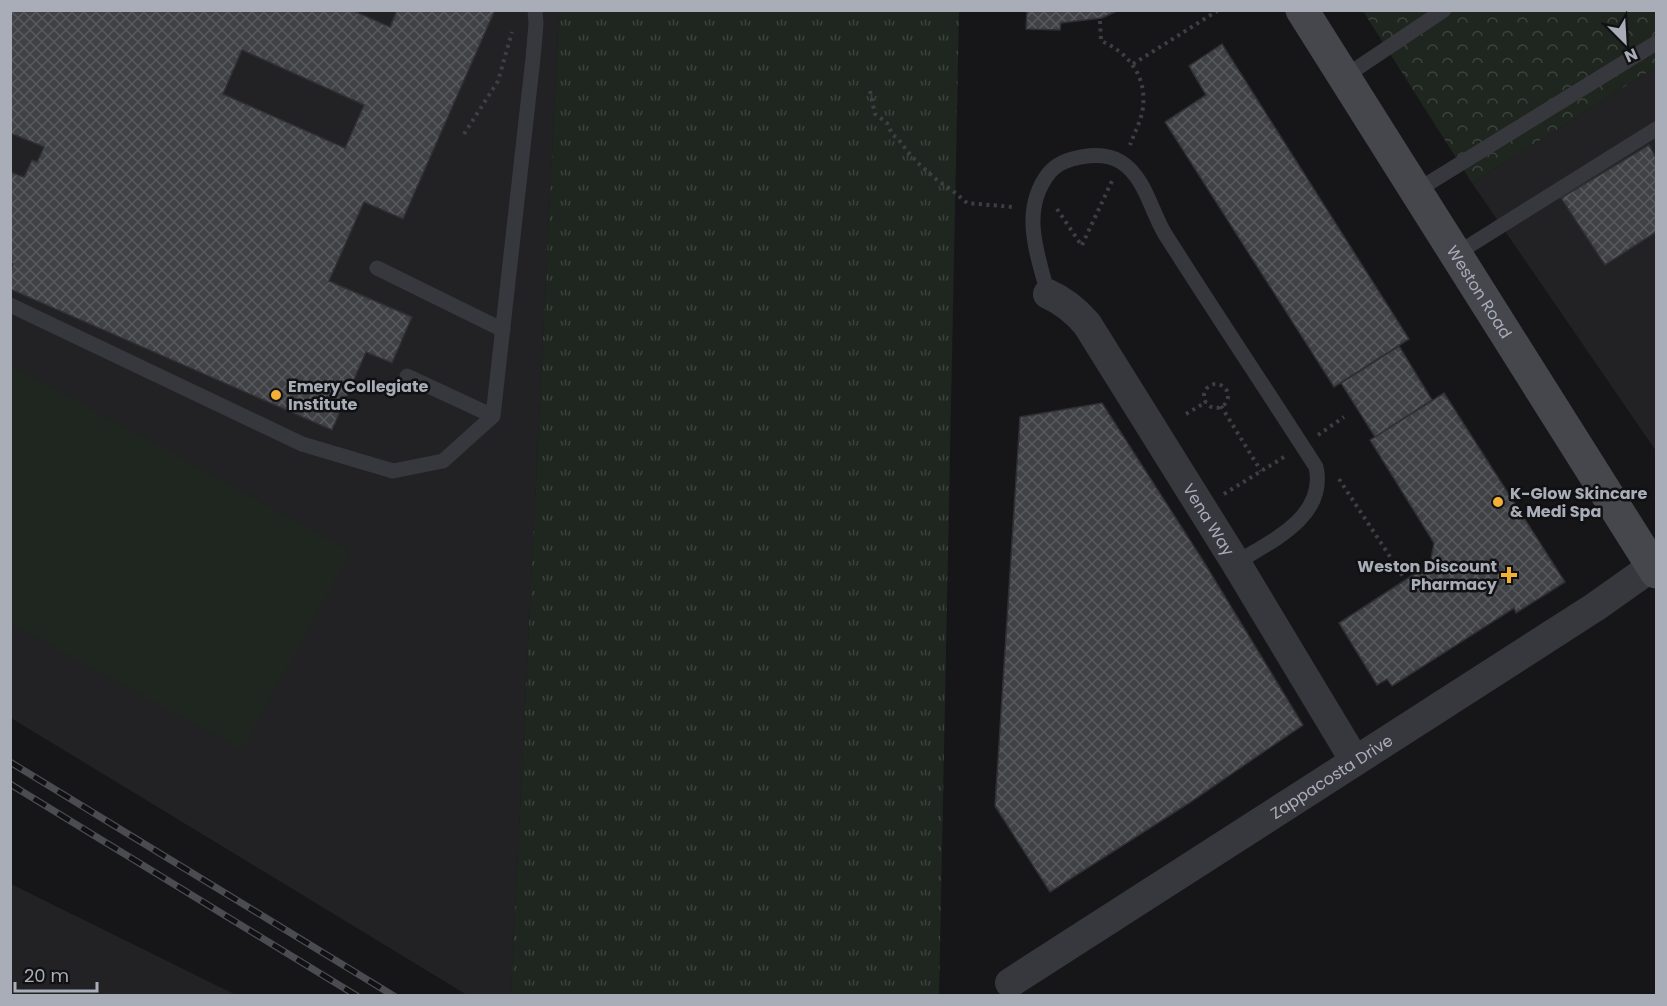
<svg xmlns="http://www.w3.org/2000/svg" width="1667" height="1006" font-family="Poppins,sans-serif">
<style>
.built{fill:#222225}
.grass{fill:url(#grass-tufts)}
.park{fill:url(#park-crowns)}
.pitch{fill:#1e261f}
.building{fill:url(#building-cross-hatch);stroke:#303034;stroke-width:1.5;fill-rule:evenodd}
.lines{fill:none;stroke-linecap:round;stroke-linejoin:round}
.path{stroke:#3d3f44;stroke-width:4;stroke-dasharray:3 4.5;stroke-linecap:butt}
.service{stroke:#37383d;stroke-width:15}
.minor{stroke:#37383d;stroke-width:30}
.secondary{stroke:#45474d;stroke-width:33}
.rail-casing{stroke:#4a4c52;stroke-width:7}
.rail{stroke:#111113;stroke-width:4.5;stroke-dasharray:14;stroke-linecap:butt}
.poi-dot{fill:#f2b134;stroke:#111113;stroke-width:2}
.labels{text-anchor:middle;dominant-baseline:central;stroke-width:5;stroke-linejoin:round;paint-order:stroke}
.street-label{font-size:16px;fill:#a8adb8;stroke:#111113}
.poi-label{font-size:16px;font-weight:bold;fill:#a8adb8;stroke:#111113;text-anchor:start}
</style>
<defs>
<pattern id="grass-tufts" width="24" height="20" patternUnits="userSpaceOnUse" patternTransform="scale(1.5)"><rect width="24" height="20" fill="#1e261f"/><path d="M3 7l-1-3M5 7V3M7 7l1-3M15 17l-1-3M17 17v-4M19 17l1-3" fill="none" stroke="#3c433d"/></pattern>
<pattern id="park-crowns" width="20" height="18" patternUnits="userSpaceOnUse" patternTransform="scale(1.5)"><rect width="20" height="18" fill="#1e261f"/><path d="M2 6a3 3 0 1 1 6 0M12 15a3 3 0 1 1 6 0" fill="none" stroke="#3c433d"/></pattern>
<pattern id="building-cross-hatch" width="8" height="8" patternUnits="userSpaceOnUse" patternTransform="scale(1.5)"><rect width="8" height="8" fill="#404145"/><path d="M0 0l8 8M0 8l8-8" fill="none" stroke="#595a5e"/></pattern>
</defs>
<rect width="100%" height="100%" fill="#161618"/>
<path class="built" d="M10,11H559L511,995H467L11,718Z
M1656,67V451L1472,183Z
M10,884H11L236,995H11Z"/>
<path class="grass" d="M559,11H959L939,995H511Z"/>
<path class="park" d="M1363,11H1656V67L1472,183Z"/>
<path class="pitch" d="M11,365L351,551L242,750L11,624Z"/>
<path class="building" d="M10,10H352L390,27L397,10H495L403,219L364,202L329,281L412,317L392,363L366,352L332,430L10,289V269L13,264L10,263V172L24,177L32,160L37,162L44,147L10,133ZM242,50L364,105L345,148L223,94Z
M1027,10H1119L1102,18L1061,23L1060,30L1026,29Z
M1222,44L1409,339L1334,387L1165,122L1206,95L1189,66Z
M1649,145L1656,158V232L1605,265L1561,198Z
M1399,346L1432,400L1375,437L1341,383Z
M1444,393L1565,582L1516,613L1514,608L1392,686L1387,679L1377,685L1339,623L1430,564L1434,543L1370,440Z
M1102,403L1202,559L1303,725L1189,803L1050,892L995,806L1020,417Z"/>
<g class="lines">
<path class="path" d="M1100,21L1101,41C1131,53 1149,81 1142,113C1139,125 1134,134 1130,145
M1133,64L1217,11
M870,91L875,114L887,123L892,134L899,140L907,151L920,165L937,180L953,191L967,203L1013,207
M464,134L498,81L512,32
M1057,209L1082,246
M1082,245L1112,181
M1204 396a12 12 0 1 1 24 0a12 12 0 1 1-24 0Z
M1221,406L1261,471
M1186,414L1206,402
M1318,435L1344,417
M1339,479L1404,578
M1224,494L1284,457"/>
<path class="service" d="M1344,77L1444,10
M1416,191L1656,43
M1456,254L1656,129
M377,268L503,330
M1048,294C1037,253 1020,210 1049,173C1063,156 1102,150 1121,162C1145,177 1151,211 1165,234C1215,313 1266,389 1316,467C1327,517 1271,541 1236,563
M10,305L302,444L393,471L443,461L493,416L533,58L536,24L535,10
M407,376L493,416"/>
<g class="minor">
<path id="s1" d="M1048,294C1064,301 1075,310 1087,324L1236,563L1355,761"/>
<path id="s2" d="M1010,983L1595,607L1653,566"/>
</g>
<path class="secondary" id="s3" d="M1302,10L1656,572"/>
<g class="rail-casing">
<path id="rail" d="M10,762L394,996
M10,784L357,996"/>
</g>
<use href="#rail" class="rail"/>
</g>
<g class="poi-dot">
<circle cx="276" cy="395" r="6"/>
<circle cx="1498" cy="502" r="6"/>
<path d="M1506 566h6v6h6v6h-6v6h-6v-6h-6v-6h6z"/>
</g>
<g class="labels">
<g class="street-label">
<text stroke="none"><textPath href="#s3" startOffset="333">Weston Road</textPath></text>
<text stroke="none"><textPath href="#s1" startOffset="280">Vena Way</textPath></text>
<text stroke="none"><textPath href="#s2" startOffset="382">Zappacosta Drive</textPath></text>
</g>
<g class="poi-label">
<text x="288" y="386">Emery Collegiate<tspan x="288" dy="18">Institute</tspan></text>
<text x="1510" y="493">K-Glow Skincare<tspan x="1510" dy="18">&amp; Medi Spa</tspan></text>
<text x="1497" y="566" text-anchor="end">Weston Discount<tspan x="1497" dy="18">Pharmacy</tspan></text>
</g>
</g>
<rect width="1667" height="1006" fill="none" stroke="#a8adb8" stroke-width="24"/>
<g transform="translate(1625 42) rotate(156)" stroke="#111113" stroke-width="4.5" paint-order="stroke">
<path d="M0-4.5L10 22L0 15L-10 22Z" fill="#a8adb8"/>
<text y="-9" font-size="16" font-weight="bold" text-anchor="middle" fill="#a8adb8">N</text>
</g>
<path d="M15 982v9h82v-9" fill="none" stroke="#a8adb8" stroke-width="3"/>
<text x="24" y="982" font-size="18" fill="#a8adb8" stroke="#111113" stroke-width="4.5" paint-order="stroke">20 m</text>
</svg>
